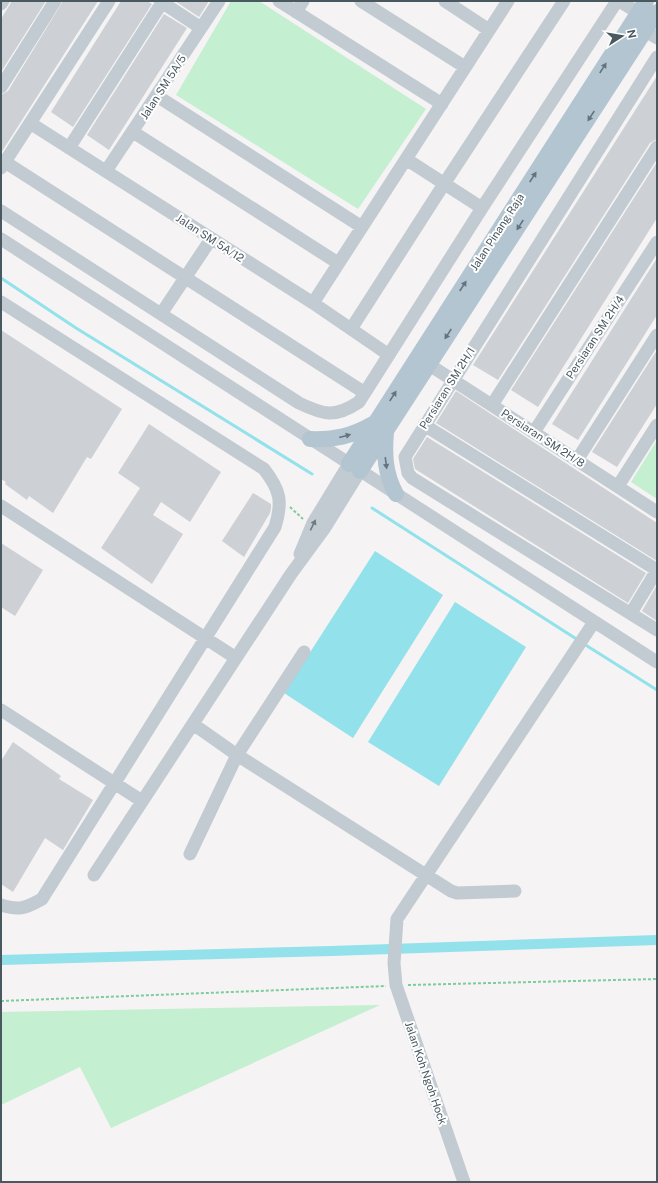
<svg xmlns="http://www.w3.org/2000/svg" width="658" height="1183" font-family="'Public Sans',sans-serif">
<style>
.green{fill:#c4efd0}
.water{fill:#92e1eb}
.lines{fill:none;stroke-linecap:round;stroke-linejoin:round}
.stream{stroke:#92e1eb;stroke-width:3}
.canal{stroke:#92e1eb;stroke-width:10}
.building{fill:#cdd0d4}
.path{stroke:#7ccd9d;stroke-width:2;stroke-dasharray:3 2;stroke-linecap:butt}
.minor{stroke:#c1cbd1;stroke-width:13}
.major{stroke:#b3c5d0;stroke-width:16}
.oneway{fill:#64737c}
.oneway2{fill:#6e7a82}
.labels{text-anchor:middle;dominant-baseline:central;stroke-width:4;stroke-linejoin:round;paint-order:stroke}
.street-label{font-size:11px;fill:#4a5860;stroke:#fff}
</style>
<rect width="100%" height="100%" fill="#f5f3f3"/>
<path class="green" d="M231,1H259L426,109L358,209L176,95Z
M657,440V499L631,482Z
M380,1005L111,1128L80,1067L1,1105V1012Z"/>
<path class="water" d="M375,551L443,595L353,738L284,693Z
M455,602L526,647L439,786L368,742Z"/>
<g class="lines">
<path class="stream" d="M1,278L76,328L312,474
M372,508L578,640
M584,644L657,690"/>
<path class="canal" d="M1,960L331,951L657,940"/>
</g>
<path class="building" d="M12,1H46L1,72V19Z
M63,1H98L1,153V95L8,91Z
M121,1H147L152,4L73,127L51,112Z
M175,1H209L199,17Z
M164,14L187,28L109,150L87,135Z
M657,76V139L650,143L498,380L473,365Z
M657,162V218L538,407L511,390Z
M657,258V315L578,440L552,424Z
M1,330L122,409L91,459L87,457L53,513L29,496L27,500L5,484L6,482L1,479Z
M657,350V404L617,467L592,452Z
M456,391L657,523V561L436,423Z
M149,424L221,472L190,522L161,502L153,515L183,534L152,584L101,548L140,488L118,473Z
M427,437L646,573L628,603L415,469L413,459Z
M253,493L271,504V509L270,513L244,557L222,541Z
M1,543L43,570L15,616L1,607Z
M657,585V621L642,611Z
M13,742L61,776L59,779L93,800L63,850L45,838L13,892L1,884V761Z"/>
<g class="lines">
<path class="path" d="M290,507L303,519
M408,985L657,979
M1,1001L386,986"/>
<path class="minor" d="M160,1L201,28
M279,1L442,104
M361,1L465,67
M445,1L489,30
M619,1L647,18
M1,4L3,1
M296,12L303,1
M637,26L657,38
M657,57L405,457L408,473L412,478L657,630
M1,87L55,1
M157,96L362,227
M30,123L313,303L389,355
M133,132L338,263
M69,148L163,1
M406,159L482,208
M5,162L365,393
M1,168L109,1
M106,171L219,1
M1,211L299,403C324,415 335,418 359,402L482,208L617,1
M1,239L657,662
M1,302L264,469C280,490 283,501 275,527L42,899C26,908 19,911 1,905
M313,303L508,1
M161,314L211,239
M351,329L444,184L564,1
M428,364L657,512
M492,405L657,147
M424,425L657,570
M534,432L657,242
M577,460L657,335
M618,486L657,425
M1,506L236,658
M300,554L313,523L349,464
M631,613L657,570
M1,710L142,801
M193,724L237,755L451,891L457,893L515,891
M190,854L237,755L304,652
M94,875L291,574L324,529L360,471
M464,1182L396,985L394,963L397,919L594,622"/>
<path class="major" d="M386,432C384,455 385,474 396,494
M310,439C335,440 352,436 373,424
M349,464L646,1
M360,471L657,12"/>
</g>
<defs><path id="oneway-solid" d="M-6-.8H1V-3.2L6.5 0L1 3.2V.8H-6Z"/></defs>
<g class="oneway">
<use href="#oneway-solid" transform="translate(603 68) rotate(-57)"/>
<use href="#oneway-solid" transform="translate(591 116) rotate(123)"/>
<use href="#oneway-solid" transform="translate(533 177) rotate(-57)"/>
<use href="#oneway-solid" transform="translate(520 225) rotate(123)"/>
<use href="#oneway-solid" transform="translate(463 286) rotate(-57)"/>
<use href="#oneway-solid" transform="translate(448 334) rotate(123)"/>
<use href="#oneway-solid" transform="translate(393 396) rotate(-57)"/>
<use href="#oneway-solid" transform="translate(345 436) rotate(-15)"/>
<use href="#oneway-solid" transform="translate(386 463) rotate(83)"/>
</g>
<use class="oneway2" href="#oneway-solid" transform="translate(313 525) rotate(-64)"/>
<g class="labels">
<g class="street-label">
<text transform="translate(163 87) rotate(-57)">Jalan SM 5A/5</text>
<text transform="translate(497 232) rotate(-57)">Jalan Pinang Raja</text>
<text transform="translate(210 238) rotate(33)">Jalan SM 5A/12</text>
<text transform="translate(595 337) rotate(-57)">Persiaran SM 2H/4</text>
<text transform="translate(447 388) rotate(-58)">Persiaran SM 2H/1</text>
<text transform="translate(543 438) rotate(33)">Persiaran SM 2H/8</text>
<text transform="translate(426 1073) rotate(71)">Jalan Koh Ngoh Hock</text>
</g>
</g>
<rect width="658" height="1183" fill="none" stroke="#4a5860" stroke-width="4"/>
<g transform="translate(622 36) rotate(78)" stroke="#ffffff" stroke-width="3" paint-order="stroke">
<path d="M0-3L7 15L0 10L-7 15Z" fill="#4a5860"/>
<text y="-6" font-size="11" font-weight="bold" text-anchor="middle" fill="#4a5860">N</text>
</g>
</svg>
